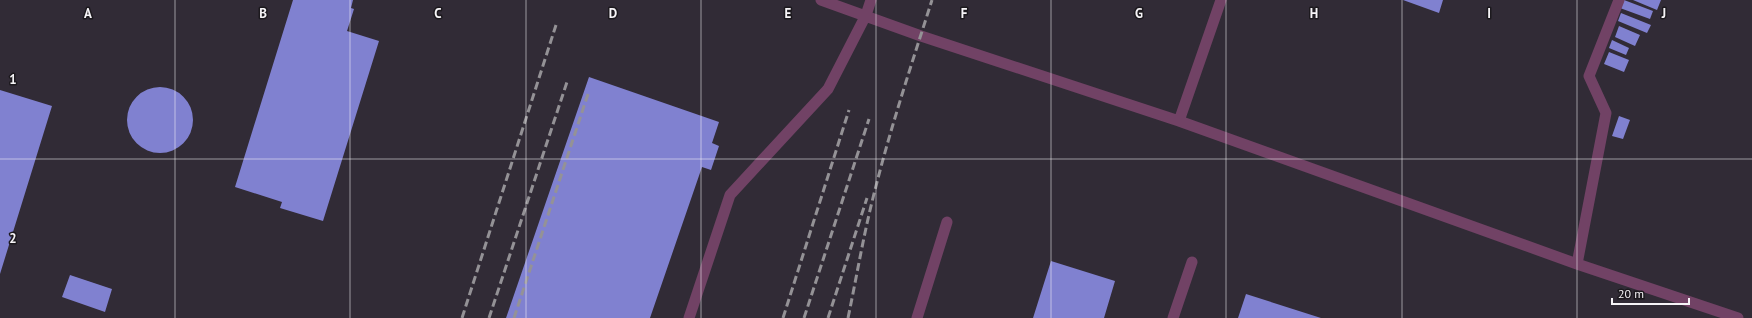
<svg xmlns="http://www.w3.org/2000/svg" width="1752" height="318" font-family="'PT Sans',sans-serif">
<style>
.built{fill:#312b36}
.building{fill:#8081d0}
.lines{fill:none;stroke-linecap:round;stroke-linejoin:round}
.lane{stroke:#714265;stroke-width:11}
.rail{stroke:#949296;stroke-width:3;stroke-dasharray:8 4;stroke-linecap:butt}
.grid{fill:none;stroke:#f6f4f7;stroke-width:1;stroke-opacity:0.55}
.grid-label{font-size:13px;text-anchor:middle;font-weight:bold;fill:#f6f4f7;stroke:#1c191e;stroke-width:3;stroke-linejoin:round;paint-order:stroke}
</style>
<rect width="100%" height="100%" fill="#252328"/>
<path class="built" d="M0,0H1752V318H0Z"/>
<path class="building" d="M293,0H353L351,8L354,9L347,31L379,41L323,221L280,208L282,202L235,187Z
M1403,0H1443L1439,13Z
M1624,0L1653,11L1650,19L1620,8Z
M1633,0H1661L1657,10Z
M1621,13L1651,25L1647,33L1618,21Z
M1619,26L1640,35L1635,46L1615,37Z
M1612,40L1629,48L1626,55L1609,48Z
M1609,52L1629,60L1624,72L1604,64Z
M589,77L719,122L712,143L719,146L711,170L702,167L650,318H506Z
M127 120a33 33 0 1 1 66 0a33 33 0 1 1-66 0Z
M0,90L52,106L0,274Z
M1619,116L1630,120L1623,139L1612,136Z
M1051,261L1115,281L1104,318H1033Z
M70,275L112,289L105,312L62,297Z
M1246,294L1321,318H1238Z"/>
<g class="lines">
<path class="lane" d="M821,0L921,36L1179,121L1577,264L1738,318
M1179,121L1221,0
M1577,264L1606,113L1589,76L1619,0
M689,318L730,195L828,89L866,15L871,0
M917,318L947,222
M1173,318L1192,262"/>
<path class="rail" d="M462,318L556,25
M489,318L567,82
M514,318L589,91
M783,318L849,110
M804,318L869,119
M828,318L867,198
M848,318C857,275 864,232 875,190C891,126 912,63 932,0"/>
</g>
<path class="grid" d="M175,0V318M350,0V318M526,0V318M701,0V318M876,0V318M1051,0V318M1226,0V318M1402,0V318M1577,0V318M0,159H1752"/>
<g class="grid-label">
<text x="88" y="18">A</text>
<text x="263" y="18">B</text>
<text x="438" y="18">C</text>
<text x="613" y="18">D</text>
<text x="788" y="18">E</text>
<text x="964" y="18">F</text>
<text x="1139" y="18">G</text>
<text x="1314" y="18">H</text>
<text x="1489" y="18">I</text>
<text x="1664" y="18">J</text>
<text x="13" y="84">1</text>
<text x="13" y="243">2</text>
</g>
<path d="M1612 298v6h77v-6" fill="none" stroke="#f6f4f7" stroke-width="2"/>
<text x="1618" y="298" font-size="12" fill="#f6f4f7" stroke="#1c191e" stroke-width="3" paint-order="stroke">20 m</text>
</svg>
